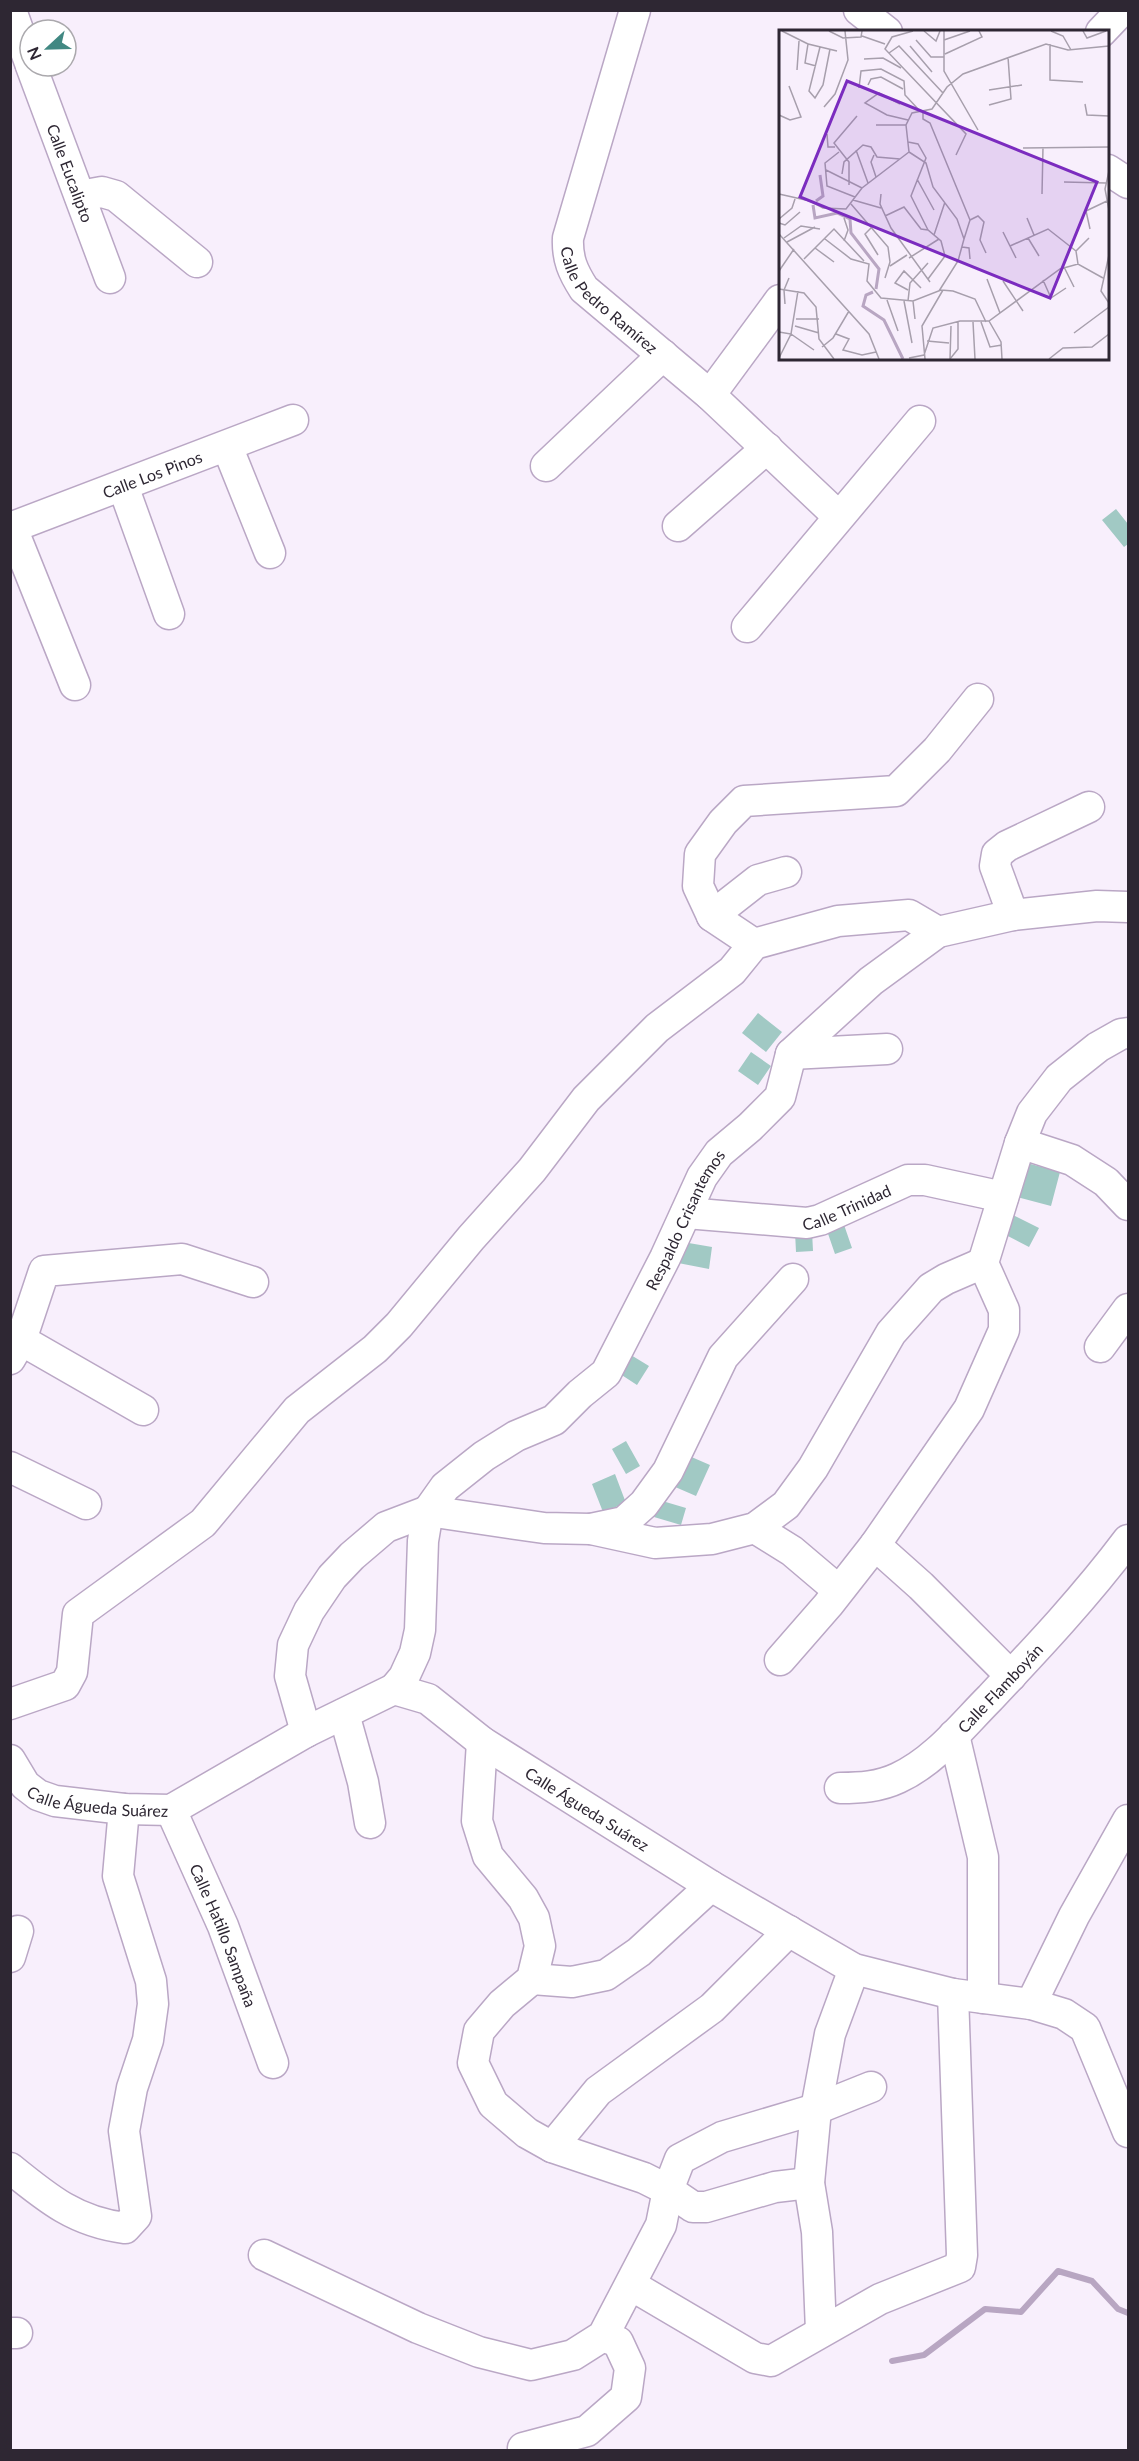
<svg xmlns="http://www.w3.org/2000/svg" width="1139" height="2461" font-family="Lato,sans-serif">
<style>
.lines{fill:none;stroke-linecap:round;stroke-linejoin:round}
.stream{stroke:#b8a6c2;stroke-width:6}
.building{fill:#a1c9c4}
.minor-casing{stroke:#baa7c5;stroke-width:33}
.minor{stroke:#fff;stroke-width:30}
.labels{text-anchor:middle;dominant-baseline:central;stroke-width:4.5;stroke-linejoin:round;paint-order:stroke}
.street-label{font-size:16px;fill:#2e2733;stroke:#fff}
.inset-river{fill:none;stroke:#b8a6c2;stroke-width:3}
.inset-road{fill:none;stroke:#a79fac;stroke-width:1.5}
.view{fill:#7b2cbf;fill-opacity:0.15;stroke:#7b2cbf;stroke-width:3}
.inset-edge{fill:none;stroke:#2e2733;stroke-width:3}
</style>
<rect width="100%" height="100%" fill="#f8effc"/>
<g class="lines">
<path class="stream" d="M892,2361L924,2355L985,2309L1021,2312L1058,2271L1092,2281L1118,2309L1128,2313"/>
</g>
<path class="building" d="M1116,509L1128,524V544L1124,547L1102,520Z
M758,1013L782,1032L766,1052L742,1033Z
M751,1052L771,1066L758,1085L738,1071Z
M1027,1163L1060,1172L1051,1206L1017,1197Z
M1013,1215L1039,1228L1029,1247L1004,1234Z
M842,1219L852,1248L835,1254L825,1225Z
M812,1231L813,1251L796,1252L795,1232Z
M677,1241L712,1247L709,1269L673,1262Z
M626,1352L649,1366L637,1385L614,1370Z
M626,1441L640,1466L626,1474L612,1449Z
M680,1452L710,1465L696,1496L666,1483Z
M615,1474L626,1503L603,1512L592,1484Z
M659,1500L686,1508L681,1525L654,1517Z"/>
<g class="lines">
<g class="minor-casing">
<g id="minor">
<path d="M11,10L30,63"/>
<path id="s1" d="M635,10L568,238C567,259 573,272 584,289L710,395L838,516"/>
<path d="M859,10L887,32"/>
<path d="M1101,32L1122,10"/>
<path id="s2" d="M31,66L110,278"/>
<path d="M1108,170L1128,183"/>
<path d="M80,196L102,192L116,196L197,262"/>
<path d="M710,395L780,300"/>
<path d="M227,446L270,553"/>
<path d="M546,466L663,355"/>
<path d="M123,486L169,614"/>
<path d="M678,526L767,448"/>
<path id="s3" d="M10,528L293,420"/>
<path d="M12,528L75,685"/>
<path d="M747,627L920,421"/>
<path d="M1013,915L995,866L997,854L1007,846L1089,807"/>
<path d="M712,916L758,880L786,872"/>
<path d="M754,944L712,916L698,886L700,854L723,822L744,801L896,791L937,750L978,699"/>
<path d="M791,1054L887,1049"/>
<path d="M1020,1143L1072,1160L1106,1182L1128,1205"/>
<path id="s4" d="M686,1213L807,1223L820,1220L908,1180H925L1003,1197"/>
<path d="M21,1340L143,1410"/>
<path d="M1100,1347L1128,1309"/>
<path d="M10,1359L21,1340L44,1271L182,1259L253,1282"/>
<path d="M10,1467L86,1504"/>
<path d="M755,1528L792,1551L838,1590"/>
<path d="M591,1529L624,1522L644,1504L668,1471L723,1357L793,1279"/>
<path d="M780,1660L828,1605L875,1545"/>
<path d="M1011,1676L921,1586L875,1545L969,1409L1004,1330V1310L983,1263L1020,1143L1032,1113L1059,1078L1098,1047L1121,1034L1128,1033"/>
<path id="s5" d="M394,1689L404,1677L415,1653L420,1630L423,1541L428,1511L445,1487L484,1456L516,1436L554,1420L580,1394L606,1373L665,1258L702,1177L719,1153L750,1127L780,1097L791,1054L871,981L938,932L1013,915L1097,906L1128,907"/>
<path d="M10,1704L65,1685L72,1672L78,1614L203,1523L297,1410L375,1349L399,1325L471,1238L532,1170L586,1099L657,1028L732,971L754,944L838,921L909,915L938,932"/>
<path d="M344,1714L363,1782L370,1823"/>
<path d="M306,1732L290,1676L293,1645L309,1611L332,1577L352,1556L386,1527L428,1511L544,1528L591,1529L655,1543L712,1539L755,1528L786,1505L813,1468L891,1333L931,1288L946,1279L983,1263"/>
<path d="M954,1735L983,1857V1998"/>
<path d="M482,1742L477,1821L488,1856L523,1898L534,1918L540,1946L532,1979L502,2004L479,2031L473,2063L493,2104L527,2133L552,2147L644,2178L668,2190L693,2207H706L775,2187L809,2183"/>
<path id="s6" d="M10,1760L25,1785L38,1795L55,1801L124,1809L171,1810L306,1732L394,1689L428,1699L482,1742L711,1886L854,1969L953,1994L1031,2004L1064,2014L1085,2028L1128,2132"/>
<path id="s7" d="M840,1788C860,1788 879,1787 898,1778C935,1761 962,1726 990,1698C1038,1647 1086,1596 1128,1540"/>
<path id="s8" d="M171,1810L223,1926L273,2063"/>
<path d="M10,1957L18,1931"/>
<path d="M532,1979L572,1982L606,1975L639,1952L711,1886"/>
<path d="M1031,2004L1074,1916L1128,1820"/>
<path d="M552,2147L598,2091L712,2008L789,1931"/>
<path d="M10,2168C48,2199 76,2222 125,2228L136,2216L124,2131L132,2088L148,2040L153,2004L151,1981L118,1876L124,1809"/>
<path d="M264,2255L418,2328L479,2352L531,2365L573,2355L603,2336L661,2225L668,2190L680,2159L722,2137L816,2109L871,2087"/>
<path d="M631,2285L755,2358L771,2361L880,2299L960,2267L962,2255L953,1994"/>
<path d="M821,2331L817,2232L809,2183L816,2109L830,2034L854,1969"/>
<path d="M10,2333H17"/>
<path d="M523,2448L587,2431L626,2397L630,2368L618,2342L603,2336"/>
</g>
</g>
<use href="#minor" class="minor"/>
</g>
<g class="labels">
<g class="street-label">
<text stroke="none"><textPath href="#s2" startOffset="114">Calle Eucalipto</textPath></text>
<text stroke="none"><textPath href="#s1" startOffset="316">Calle Pedro Ramírez</textPath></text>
<text stroke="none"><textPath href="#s3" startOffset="152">Calle Los Pinos</textPath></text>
<text stroke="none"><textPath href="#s4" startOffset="164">Calle Trinidad</textPath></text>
<text stroke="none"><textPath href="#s5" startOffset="586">Respaldo Crisantemos</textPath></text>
<text stroke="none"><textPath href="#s7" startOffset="196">Calle Flamboyán</textPath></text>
<text stroke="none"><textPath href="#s6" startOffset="106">Calle Águeda Suárez</textPath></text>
<text stroke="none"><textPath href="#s6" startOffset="663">Calle Águeda Suárez</textPath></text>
<text stroke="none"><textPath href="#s8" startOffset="136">Calle Hatillo Sampaña</textPath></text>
</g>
</g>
<g transform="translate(779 30)">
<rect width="330" height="330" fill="#f8effc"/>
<path class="inset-river" d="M37,171L44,166L41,145M34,175L36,188L58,183L71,189L72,203L100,239L97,259M94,262L87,265L84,276L105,290L124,329"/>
<path class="inset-road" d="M3,1L29,14M50,1L64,8L82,7L83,1M134,1L113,7L106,19L187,104L177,125M145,1L157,11L161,1M165,1V41L199,100M272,1L284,6L292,20M304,1L308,8L327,1M83,6L106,14M137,10L152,27H165M165,10L191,1M271,14V50L304,52M131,16L153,42M41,17L30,61L36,68L44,55L51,19M110,23L120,16L164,63M166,24L203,7L200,1M85,29L104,28L122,38M37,36L26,33L29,14L58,21M18,40L20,11M89,55L92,49L102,47L124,59M80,58L82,41L102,39L125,51L126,65L140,80M210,60L243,55M121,74L100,63L86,73L108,85L129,90M306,74L308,85L330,86M210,75L232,69L229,27M45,77L56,64L69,30L66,1M144,81V89L151,93L191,190L185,209M0,85L11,90L22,87L10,56M97,95H127M48,104L49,117H56M129,112L139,114L147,128L132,166L149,200M244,118L330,117M77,120L89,153M60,122L46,133L48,156L76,167M130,122L127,95L133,83L153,79L168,57L184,44L267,14L289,20L330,16M130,122L147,133L154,157L178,189L185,209L179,231L160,261M95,125L92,132L97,147M47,140L83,158M330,141L326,159L330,180M63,144L65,132L84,115L92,117L98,127L121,129M138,149L155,180M285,152L327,153M70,155V132L55,113L78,86M0,164L31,171L44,178L67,179L83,158L130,122M102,164L101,174L112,198L151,252M263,164L264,117M74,170L102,178M72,174L109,217L111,232L106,248M106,186L125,177L142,199L149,200L162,211L166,226L149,249M65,188L69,200L65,211M248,188L255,205M0,189L13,178L16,169M191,190L199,186L205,192L201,210L207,223M0,193L6,195L21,182M92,198L86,204L99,225M311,199L307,181L328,171M224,202L237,228M0,204L90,304L100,329M155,205L166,172M5,208L22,196L41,199M249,208L260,226M46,209L72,229L90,234L88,251L102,268L134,271L162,260L174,261L196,269L207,292M8,212L36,197M231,216L269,199L297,221M183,217L190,218L191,229M36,218L55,232M330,225L322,261L330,273M130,228L160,209M25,229L55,199L85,231M299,234L297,221L310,208M111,236L128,225M285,237L295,257M0,241L15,219M208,249L221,283M264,250L272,268L287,258M224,251L244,281M0,259L25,263L37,277L40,309L55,329M129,260L116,253L125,241L142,258M19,261L12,304L35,320M108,270L119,301M125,271L133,313M129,271L131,253L149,233M134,271L136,289M6,274L5,260L10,248M17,289H40M210,291L222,312L223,329M194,292L196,329M202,292L211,317L223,315M16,296L40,303M0,302L12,304L0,328M295,303L330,277M57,304L70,309L64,320L83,325L97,322M148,311L170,313M43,317L54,308L70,281M130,328L145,325L154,298L181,291H210L281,239L299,234L324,248M146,329L143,296L164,260M171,329L179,319V292M171,329L172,296M270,329L284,318L313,317L330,304"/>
<path class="view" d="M68,51L318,152L271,268L21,167Z"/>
<rect width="330" height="330" class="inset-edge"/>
</g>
<rect width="1139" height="2461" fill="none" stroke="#2e2733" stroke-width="24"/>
<g transform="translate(48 48) rotate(248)"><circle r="28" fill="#ffffff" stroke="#aba9ad" stroke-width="1.5"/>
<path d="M0-4.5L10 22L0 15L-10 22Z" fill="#418882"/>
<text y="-9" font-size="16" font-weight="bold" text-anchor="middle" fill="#2e2733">N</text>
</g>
</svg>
